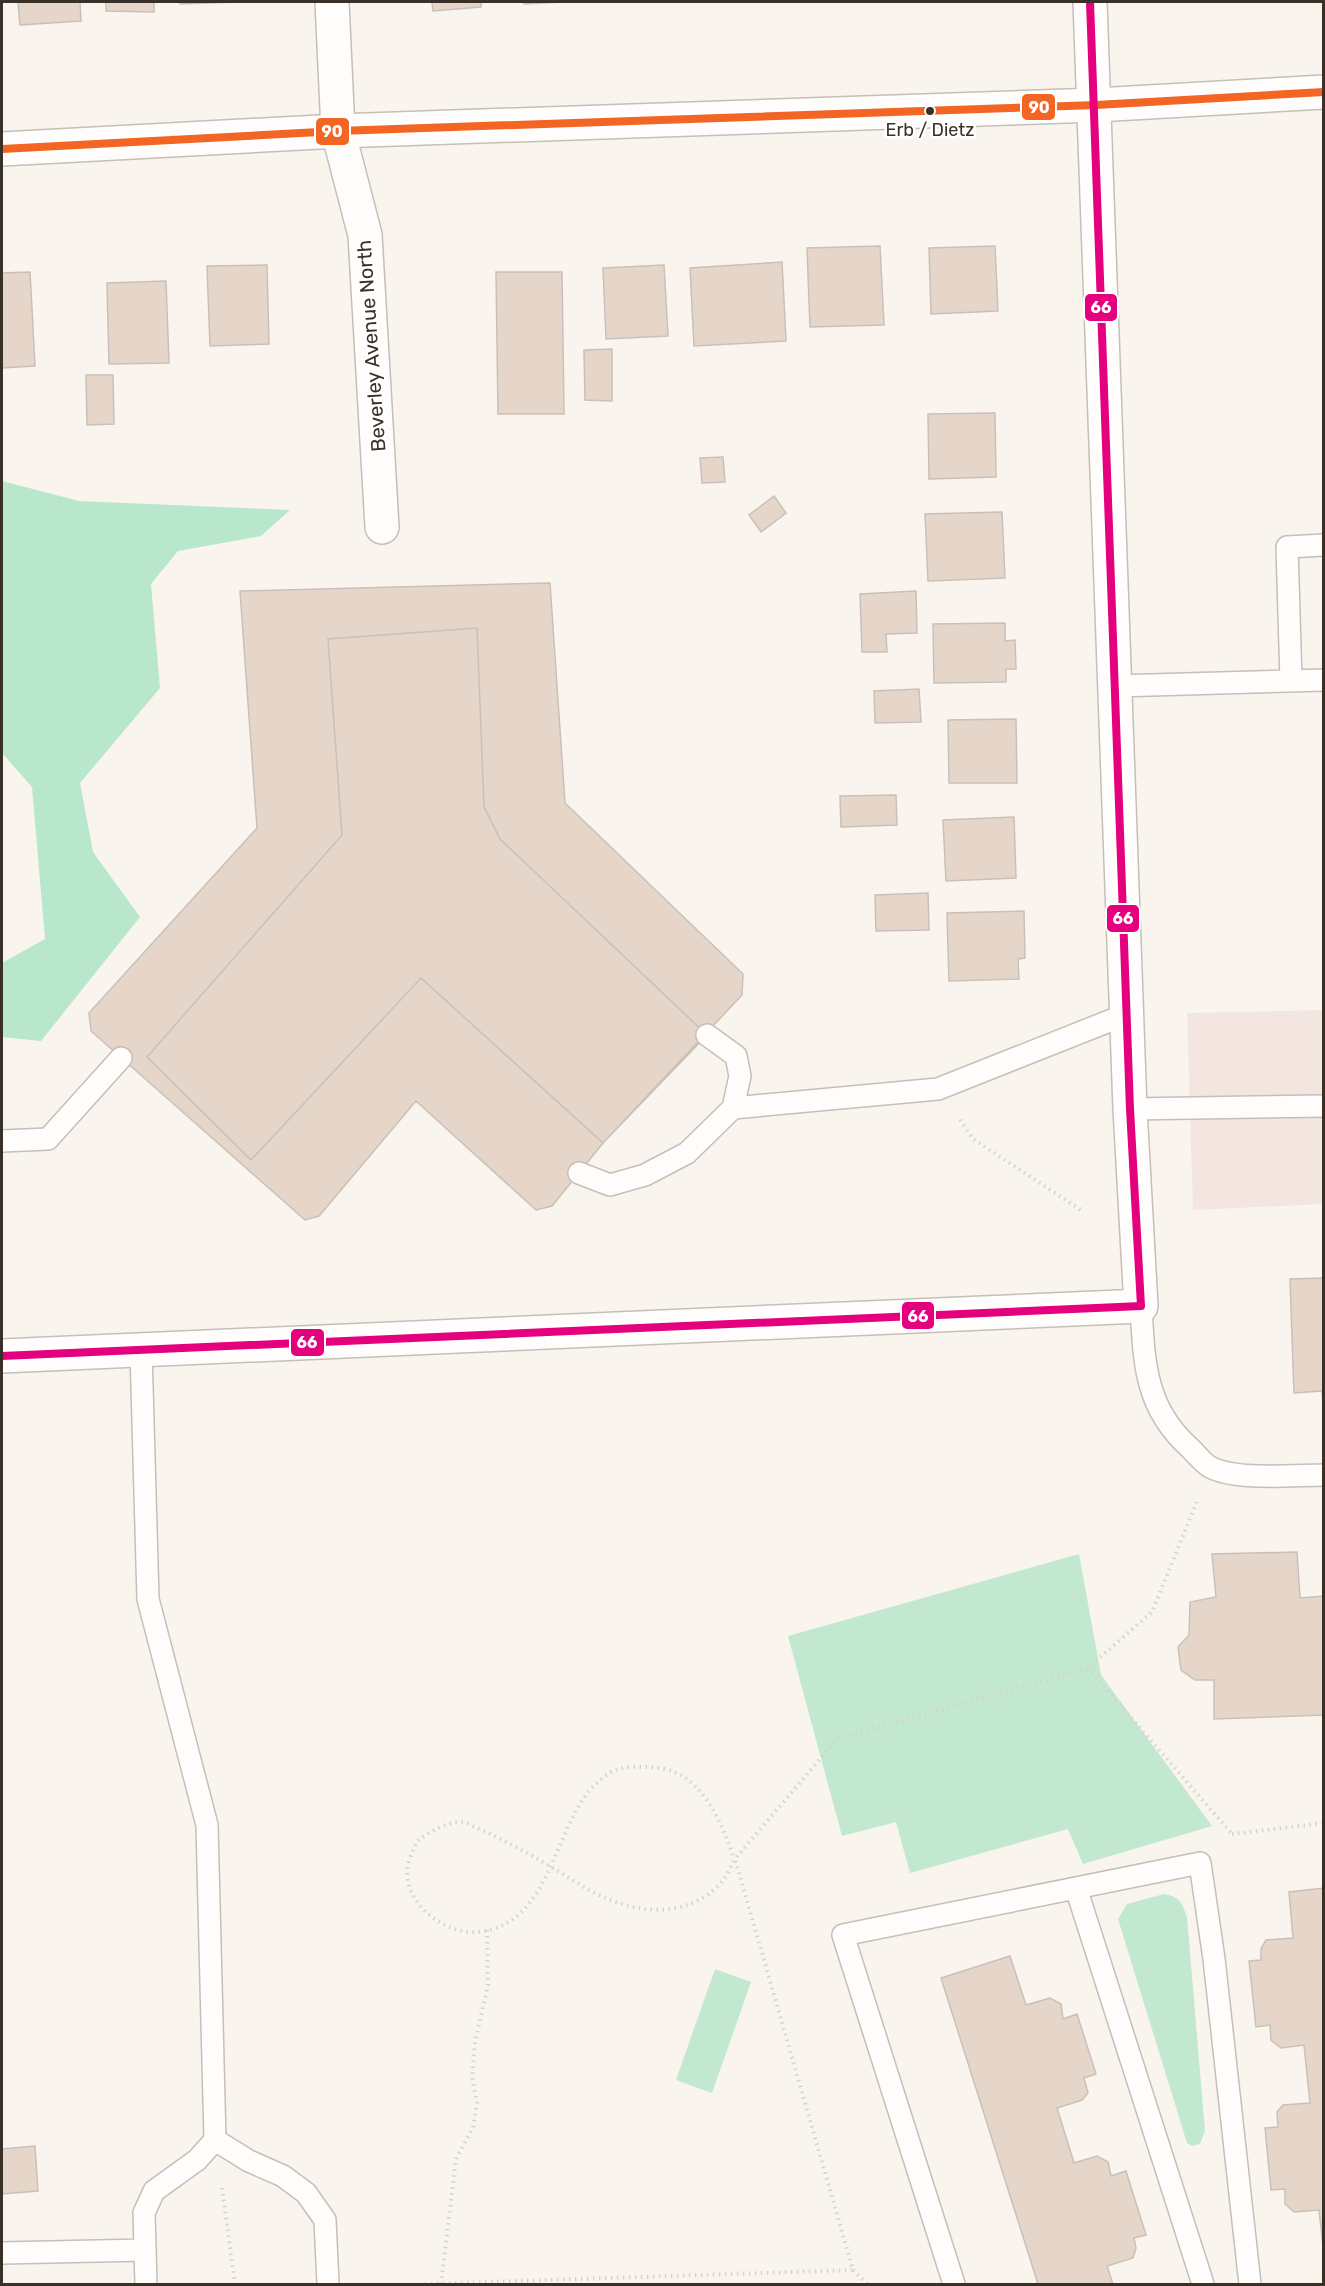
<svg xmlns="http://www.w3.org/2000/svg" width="1325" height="2286" font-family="Rubik,sans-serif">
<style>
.commercial{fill:#f3e5df}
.green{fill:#c2e8d0}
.forest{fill:#b9e7cc}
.building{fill:#e6d6c9;stroke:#c8c1ba;stroke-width:1.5}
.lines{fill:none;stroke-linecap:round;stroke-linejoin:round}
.service-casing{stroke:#c5bfb8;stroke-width:24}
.minor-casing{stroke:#c5bfb8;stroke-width:36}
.secondary-casing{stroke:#c5bfb8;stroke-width:36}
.path{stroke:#d5d3d0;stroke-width:4;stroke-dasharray:1.5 4.5;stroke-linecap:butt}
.service{stroke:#fefdfc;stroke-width:21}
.minor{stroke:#fefdfc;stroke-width:33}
.secondary{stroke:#fefdfc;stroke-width:33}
.bus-1-casing{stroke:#fff;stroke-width:12}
.bus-2-casing{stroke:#fff;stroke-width:12}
.bus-1{stroke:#f26522;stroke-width:8}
.bus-2{stroke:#e5007d;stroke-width:8}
.bus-dot{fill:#393127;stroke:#fff;stroke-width:2}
.labels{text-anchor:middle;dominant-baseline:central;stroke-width:5;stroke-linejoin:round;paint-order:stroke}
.bus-label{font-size:18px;fill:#393127;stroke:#fff}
.street-label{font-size:20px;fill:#393127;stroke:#fff}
.line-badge{stroke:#fff;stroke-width:2}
.badge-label{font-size:16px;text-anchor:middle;font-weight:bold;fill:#fff}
</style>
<rect width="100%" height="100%" fill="#f9f4ee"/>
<path class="commercial" d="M1323,1010V1204L1193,1210L1187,1013Z"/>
<path class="green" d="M1079,1554L1101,1675L1212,1826L1083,1864L1068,1829L910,1873L896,1822L842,1836L788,1636Z
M1164,1894C1179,1896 1182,1903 1187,1917L1205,2131L1200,2144L1192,2146L1187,2143L1118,1919L1127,1904Z
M715,1969L751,1982L712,2093L676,2080Z"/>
<path class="forest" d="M2,481L79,501L290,510L261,536L178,551L151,584L160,688L80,783L93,852L140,917L41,1041L2,1037V963L45,939L32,787L2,753Z"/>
<path class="building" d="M18,2H80L81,21L20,25Z
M106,2H154V12L106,11Z
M180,2H237L180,4Z
M432,2H481V7L433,11Z
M524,2H562L524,4Z
M880,246L884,325L810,327L807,248Z
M995,246L998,311L931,314L929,248Z
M782,262L786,341L694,346L690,268Z
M267,265L269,344L210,346L207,266Z
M664,265L668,336L606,339L603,268Z
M30,272L35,366L2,368V273Z
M496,272H562L564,414H498Z
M166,281L169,363L109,364L107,283Z
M612,349V401L585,400L584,350Z
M86,375H113L114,424L87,425Z
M995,413L996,477L929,479L928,414Z
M723,457L725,482L702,483L700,458Z
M774,496L786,513L761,532L749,515Z
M1002,512L1005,578L928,581L925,514Z
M550,583L565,803L743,974L742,995L603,1143L552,1206L536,1210L416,1101L319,1216L305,1220L91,1031L89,1013L257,828L240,591Z
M916,591L917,633L886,634L887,652H862L860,594Z
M1005,623V641L1015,640L1016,669H1006V682L934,683L933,624Z
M477,628L484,807L500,839L707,1035L603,1143L421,978L251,1160L147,1057L342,835L328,639Z
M919,689L921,722L875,723L874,691Z
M1016,719L1017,783H949L948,720Z
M896,795L897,825L841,827L840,796Z
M1014,817L1016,878L946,881L943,820Z
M928,893L929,930L876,931L875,895Z
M1024,911L1025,958L1018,959L1019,979L949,981L947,913Z
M1324,1278V1421L1322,1391L1294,1393L1290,1279Z
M1297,1552L1300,1598L1324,1596V1715L1214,1719V1680H1195L1181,1670L1178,1647L1189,1635L1190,1602L1216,1597L1212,1554Z
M1324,1888V2255L1319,2210L1294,2212L1285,2204V2189L1271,2190L1265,2128L1278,2127L1277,2112L1283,2105L1310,2103L1304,2045L1281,2048L1271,2040L1270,2025L1256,2027L1249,1961L1261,1960V1949L1266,1940L1293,1938L1289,1892Z
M1010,1956L1026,2005L1050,1998L1061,2004L1063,2019L1077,2014L1096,2074L1084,2078L1088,2093L1082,2100L1057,2108L1074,2163L1097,2156L1108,2162L1111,2176L1126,2171L1146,2235L1134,2238L1136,2248L1133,2258L1107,2266L1113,2284H1038L941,1978Z
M35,2146L38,2191L2,2194V2149Z"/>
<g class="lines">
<g class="service-casing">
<path id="service" d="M1291,681L1287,547L1324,545
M1116,686L1324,680
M707,1035L736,1056L740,1076L733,1108L938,1089L1127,1014
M1130,1109L1324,1106
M2,1141L48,1139L121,1058
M579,1173L610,1185L645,1175L687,1153L733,1108
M1141,1306C1144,1363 1145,1408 1190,1448C1196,1454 1203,1463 1210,1467C1236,1481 1294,1475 1324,1475
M141,1351L148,1599L207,1825L215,2140
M1076,1888L1203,2284
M2,2253L145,2250
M146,2284L144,2213L154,2191L197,2160L215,2140L249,2161L283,2176L306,2193L325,2220L328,2284
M954,2284L843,1935L1200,1863L1214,1959L1250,2284"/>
</g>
<g class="minor-casing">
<path id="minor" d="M332,2L338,131L365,235L382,527
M2,1356L1141,1306L1130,1109L1090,2"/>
</g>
<g class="secondary-casing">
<path id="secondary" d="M2,149L338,131L1096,105L1324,92"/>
</g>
<path class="path" d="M960,1120L973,1139L1081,1210
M1088,1668L1232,1834
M1232,1834L1324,1823
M734,1861C730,1868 726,1878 720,1884C680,1925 622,1911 579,1884C548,1865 517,1846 484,1831C477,1829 469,1823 463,1822C448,1821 432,1831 421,1838C415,1843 413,1850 410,1858C395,1896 441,1935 478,1932C559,1924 551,1810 608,1774C622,1765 641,1766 657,1768C701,1771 722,1823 734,1859
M222,2188L235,2284
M425,2284L853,2270
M441,2284L456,2159L473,2127L477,2103L472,2077L475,2042L488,1985L487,1929
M867,2284L853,2270L735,1859L837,1739L1088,1668L1152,1612L1197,1501"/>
<use href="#service" class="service"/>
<use href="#minor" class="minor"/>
<use href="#secondary" class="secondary"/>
<g class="bus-1-casing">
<path id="bus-1" d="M2,149L338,131L1096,105L1324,92"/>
</g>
<g class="bus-2-casing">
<path id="bus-2" d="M2,1356L1141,1306L1130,1109L1090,2"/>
</g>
<use href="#bus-1" class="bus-1"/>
<use href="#bus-2" class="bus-2"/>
</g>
<circle class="bus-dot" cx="930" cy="111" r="5"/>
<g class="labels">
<g class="bus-label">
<text x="930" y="130">Erb / Dietz</text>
</g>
<g class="street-label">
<text transform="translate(371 346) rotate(-94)">Beverley Avenue North</text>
</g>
</g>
<g class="line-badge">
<rect x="1021" y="93" width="35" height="28" rx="6" fill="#f26522"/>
<rect x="315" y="117" width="35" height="29" rx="6" fill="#f26522"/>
<rect x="1084" y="293" width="34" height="29" rx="6" fill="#e5007d"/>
<rect x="1106" y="904" width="34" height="29" rx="6" fill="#e5007d"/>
<rect x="901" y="1301" width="34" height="29" rx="6" fill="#e5007d"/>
<rect x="290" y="1328" width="35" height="29" rx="6" fill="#e5007d"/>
</g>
<g class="badge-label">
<text x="1039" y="113">90</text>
<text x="332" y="137">90</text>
<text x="1101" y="313">66</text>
<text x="1123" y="924">66</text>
<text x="918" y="1322">66</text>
<text x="307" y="1348">66</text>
</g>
<rect width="1325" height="2286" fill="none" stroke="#393127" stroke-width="6"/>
</svg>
